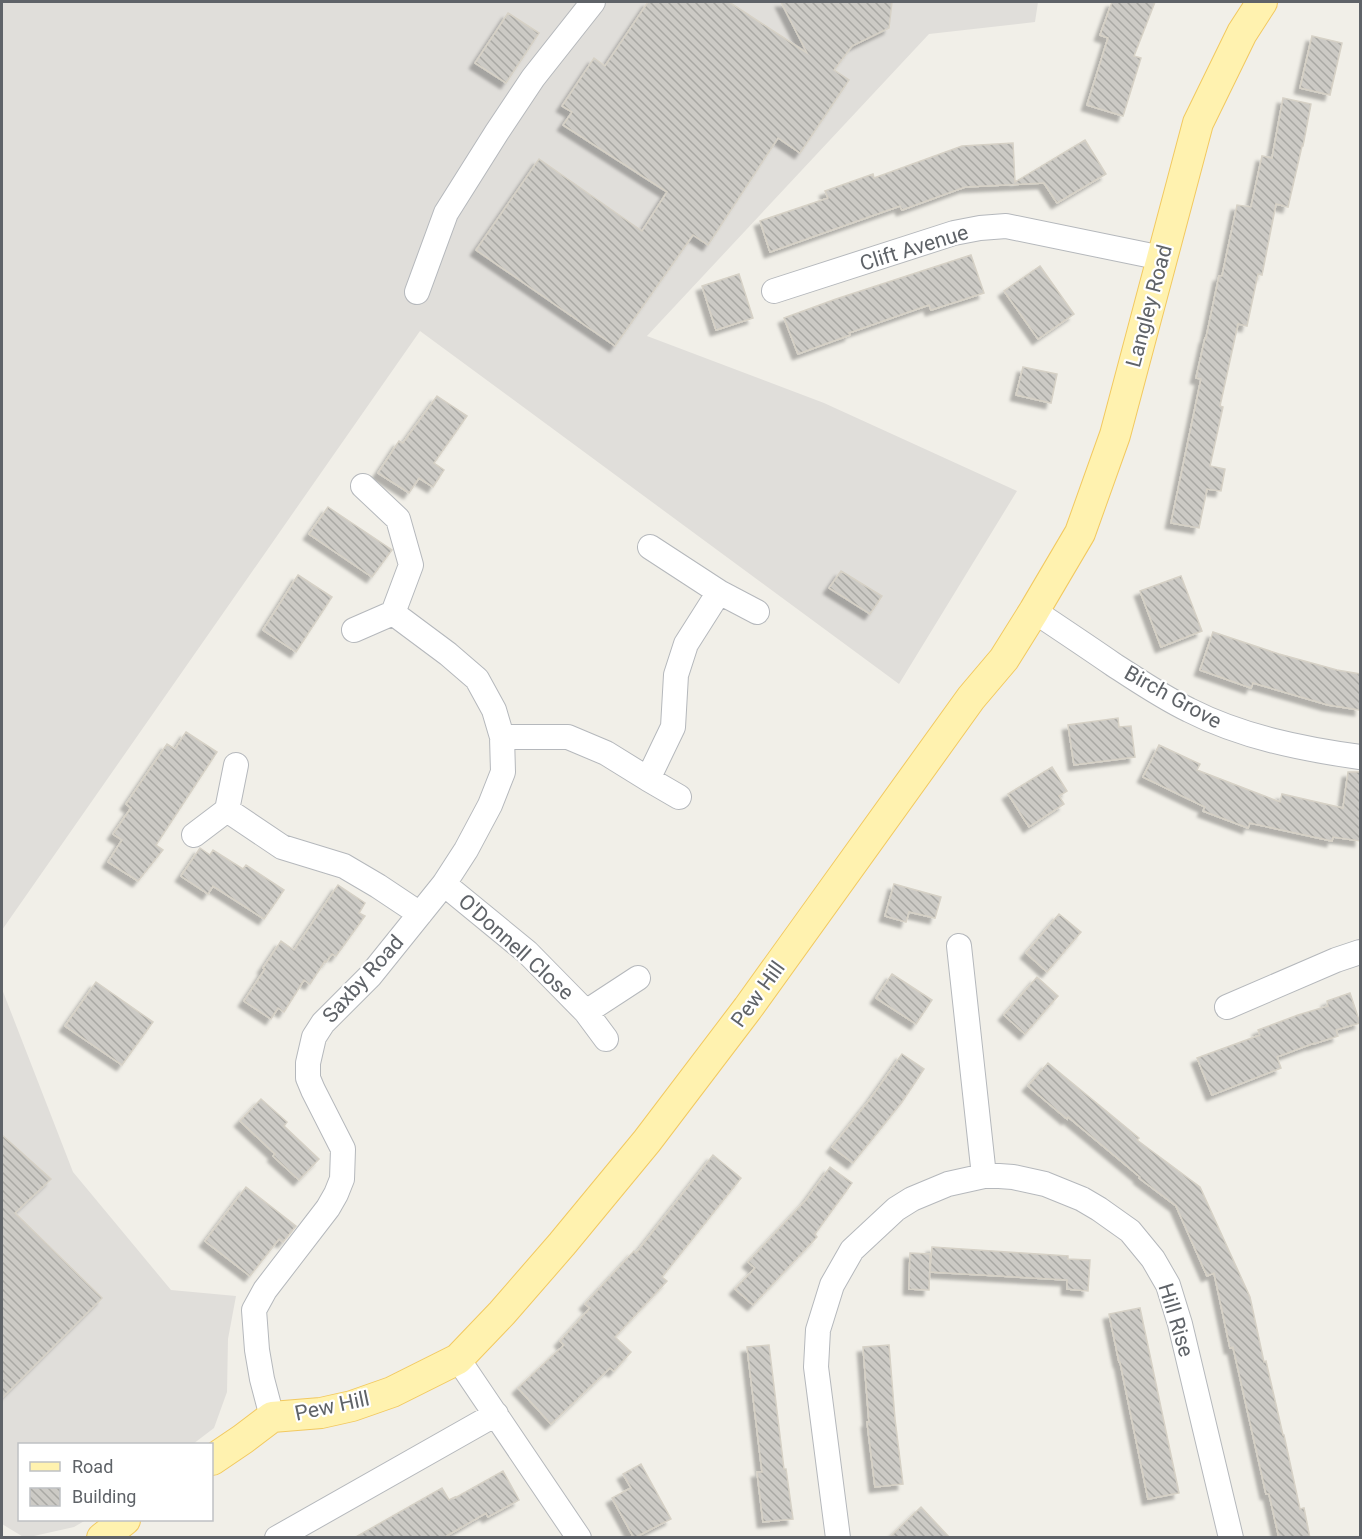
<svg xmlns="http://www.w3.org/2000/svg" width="1362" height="1539" font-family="Roboto,sans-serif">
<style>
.industrial{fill:#e0deda}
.building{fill:url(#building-back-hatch);stroke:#d6d1c6;stroke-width:1.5;filter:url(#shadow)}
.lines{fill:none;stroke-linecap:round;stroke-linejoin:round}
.minor-casing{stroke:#b5b8bc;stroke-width:26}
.major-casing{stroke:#f2c960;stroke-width:32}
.minor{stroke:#fff;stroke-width:24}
.major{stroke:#fff2af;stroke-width:30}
.labels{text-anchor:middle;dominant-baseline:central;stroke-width:4.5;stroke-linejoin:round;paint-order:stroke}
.street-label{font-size:21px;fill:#5f6368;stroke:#fff}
</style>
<defs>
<pattern id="building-back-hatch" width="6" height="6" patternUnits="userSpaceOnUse" patternTransform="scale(1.5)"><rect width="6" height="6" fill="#cccac5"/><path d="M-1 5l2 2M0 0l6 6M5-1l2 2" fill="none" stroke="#a9a8a4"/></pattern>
<filter id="shadow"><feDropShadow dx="-5.5" dy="5.5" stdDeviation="1.5" flood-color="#0004"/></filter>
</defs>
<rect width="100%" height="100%" fill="#f1efe8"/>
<path class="industrial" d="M2,2H1038L1035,22L929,34L647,336L824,403L1017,491L899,684L420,331L2,930Z
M2,989L73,1172L171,1290L236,1296L228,1339L227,1392L214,1428L193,1444H20V1520H86L74,1527L25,1538L2,1524Z"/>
<path class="building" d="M648,2H729L807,53L781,2H892L889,28L852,46L834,70L849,80L800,153L778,138L708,245L693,235L615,346L476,250L539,159L642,231L667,192L563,125L572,112L562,106L594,58L605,66Z
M1112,2H1155L1134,56L1141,58L1123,116L1087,105L1108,38L1100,35Z
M508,13L539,33L506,83L475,63Z
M1312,36L1342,43L1330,95L1300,88Z
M1283,98L1311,104L1303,146H1302L1288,207L1276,204L1262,275L1258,274L1247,326L1238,324L1220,406L1223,407L1210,466L1225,469L1221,491L1207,489L1199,528L1171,523L1201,379L1196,378L1205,338H1206L1219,276H1222L1237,205L1251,207L1262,156L1272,158Z
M1085,140L1106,174L1057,203L1044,183L965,187L902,210L900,206L770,252L760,221L828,198L825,191L873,174L874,178L962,146L1013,143L1015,182Z
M971,255L984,293L931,310L929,305L849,333L850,335L798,354L784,318L836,299Z
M1040,266L1074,314L1038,339L1004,291Z
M739,274L753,318L716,330L702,286Z
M1023,367L1057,374L1051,403L1016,395Z
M437,396L467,416L434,463L444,470L433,487L419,478L409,493L378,473L399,441L403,443Z
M328,507L392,550L372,577L309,534Z
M841,571L882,596L870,614L829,588Z
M298,575L332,597L296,652L263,630Z
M1181,576L1202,631L1161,647L1140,591Z
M1213,632L1279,654L1337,670L1360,674V710L1328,705L1253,683L1251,688L1200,670Z
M1118,718L1119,727L1131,726L1135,757L1074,765L1068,725Z
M186,732L217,752L156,845L163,850L138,881L108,862L122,840L113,834L131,808L126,804L167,744L175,749Z
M1159,745L1200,764L1197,770L1280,802L1282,794L1343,808L1348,772H1360V841L1333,837L1332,841L1250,823L1248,828L1203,811L1205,807L1143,777Z
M1052,767L1067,791L1059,796L1064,804L1029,827L1008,794Z
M200,848L210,855L213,850L243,869L246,865L284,890L264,919L213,886L208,894L181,876Z
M894,884L941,897L935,918L909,912L906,922L885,916Z
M338,885L365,903L359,913L365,916L336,956L332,954L326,962L325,961L310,984L304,980L284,1012L278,1008L271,1019L244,1001L265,969L263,968L281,941L294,950Z
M1059,914L1081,932L1047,972L1026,953Z
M892,974L932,1000L916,1024L876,998Z
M1037,977L1058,996L1025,1034L1004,1015Z
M96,982L153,1022L122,1065L65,1026Z
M1350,993L1360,1023L1336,1030L1338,1036L1314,1044V1043L1277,1057L1281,1068L1212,1095L1197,1058L1260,1035L1258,1030L1298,1015L1328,1006L1327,1001Z
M902,1054L924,1069L902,1102L853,1163L832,1147L871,1098Z
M1048,1063L1139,1138L1137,1140L1200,1187L1250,1297L1264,1362L1266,1361L1283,1435H1284L1300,1509L1304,1508L1310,1538H1279L1269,1494H1266L1233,1347L1230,1348L1214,1273L1207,1276L1176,1206L1139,1178L1140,1177L1068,1117L1067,1119L1028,1086Z
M261,1099L287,1122L284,1126L319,1159L299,1180L273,1156L275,1154L240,1121Z
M2,1135L51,1179L15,1213L102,1298L2,1398Z
M713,1155L741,1178L662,1277L667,1281L615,1337L631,1352L614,1371L610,1368L551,1424L518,1388L564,1345L560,1341L590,1308L585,1304L634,1251L636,1253Z
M830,1167L852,1183L815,1234L817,1237L753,1305L735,1289L755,1268L748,1262L806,1200Z
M246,1187L296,1226L283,1242L279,1239L250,1276L205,1241Z
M932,1247L1068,1256V1259L1090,1260L1088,1291L1067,1289V1280L930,1272Z
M910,1253L930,1254L929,1290L909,1289Z
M1140,1308L1179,1493L1148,1499L1120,1362H1119L1109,1314Z
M769,1345L784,1469H786L793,1519L763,1522L757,1472H762L747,1347Z
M889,1345L895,1419L903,1484L875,1487L867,1422H869L863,1347Z
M641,1464L671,1519L634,1538L612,1498L631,1488L623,1474Z
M503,1471L519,1500L488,1517L486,1513L443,1538H354L442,1488L449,1500L455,1497V1498Z
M921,1507L950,1538H889Z"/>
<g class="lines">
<g class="minor-casing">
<path id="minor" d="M774,291L954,233L980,228L1006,226L1162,258
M417,292L446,213L497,132L533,78L593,2
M719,592L757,612
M1034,611C1061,629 1088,647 1114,665C1139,681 1162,697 1189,710C1242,737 1302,749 1360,757
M354,630L393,613L411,565L398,519L363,486
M502,737H568L606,753L648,779L673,727L676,675L686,644L719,592L650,547
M648,779L679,797
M227,810L282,847L344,866L378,886L420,914
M194,835L227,810L236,765
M444,884L527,952L586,1012L638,978
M959,946L984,1176
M1227,1007L1336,960L1360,952
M586,1012L606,1039
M458,1359L579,1538
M272,1417L262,1379L257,1350L254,1310L265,1290L328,1208L336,1194L342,1179L343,1149L313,1090L308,1078V1063L314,1037L323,1023L370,976L444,884L466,850L490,805L503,772L502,737L494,710L477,679L448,654L393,613
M277,1538L496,1414
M838,1538L816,1367L818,1330L832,1285L852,1250L896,1209L912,1199L948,1184L984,1176H999L1013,1177L1045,1184L1082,1199L1099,1209L1130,1231L1153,1259L1168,1285L1180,1324L1231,1538"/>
</g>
<g class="major-casing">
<path id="major" d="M212,1460L243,1439L272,1417L321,1413L352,1406L392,1392L458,1359L502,1313L562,1244L647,1141L748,1008L971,698L1004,659L1034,611L1080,533L1115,435L1198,123L1242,33L1262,2
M102,1538L125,1520"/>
</g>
<use href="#minor" class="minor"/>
<use href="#major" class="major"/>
</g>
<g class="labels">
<g class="street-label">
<text transform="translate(914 248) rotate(-17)">Clift Avenue</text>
<text transform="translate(1149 306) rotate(-75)">Langley Road</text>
<text transform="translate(1173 697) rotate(29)">Birch Grove</text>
<text transform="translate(516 947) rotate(42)">O'Donnell Close</text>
<text transform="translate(363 979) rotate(-48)">Saxby Road</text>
<text transform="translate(758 994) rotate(-54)">Pew Hill</text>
<text transform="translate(1176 1320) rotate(73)">Hill Rise</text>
<text transform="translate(332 1406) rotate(-12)">Pew Hill</text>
</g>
</g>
<rect width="1362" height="1539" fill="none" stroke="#5f6368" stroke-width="6"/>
<rect x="18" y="1443" width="195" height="78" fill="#ffffff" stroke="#bfc1c3" stroke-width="1.5"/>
<rect x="30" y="1462" width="30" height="9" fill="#fff2af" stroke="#bfc1c3" stroke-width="1.5"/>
<text x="72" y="1473" font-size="18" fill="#5f6368">Road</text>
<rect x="30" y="1488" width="30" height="18" fill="url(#building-back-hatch)" stroke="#bfc1c3" stroke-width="1.5"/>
<text x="72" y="1503" font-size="18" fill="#5f6368">Building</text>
</svg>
